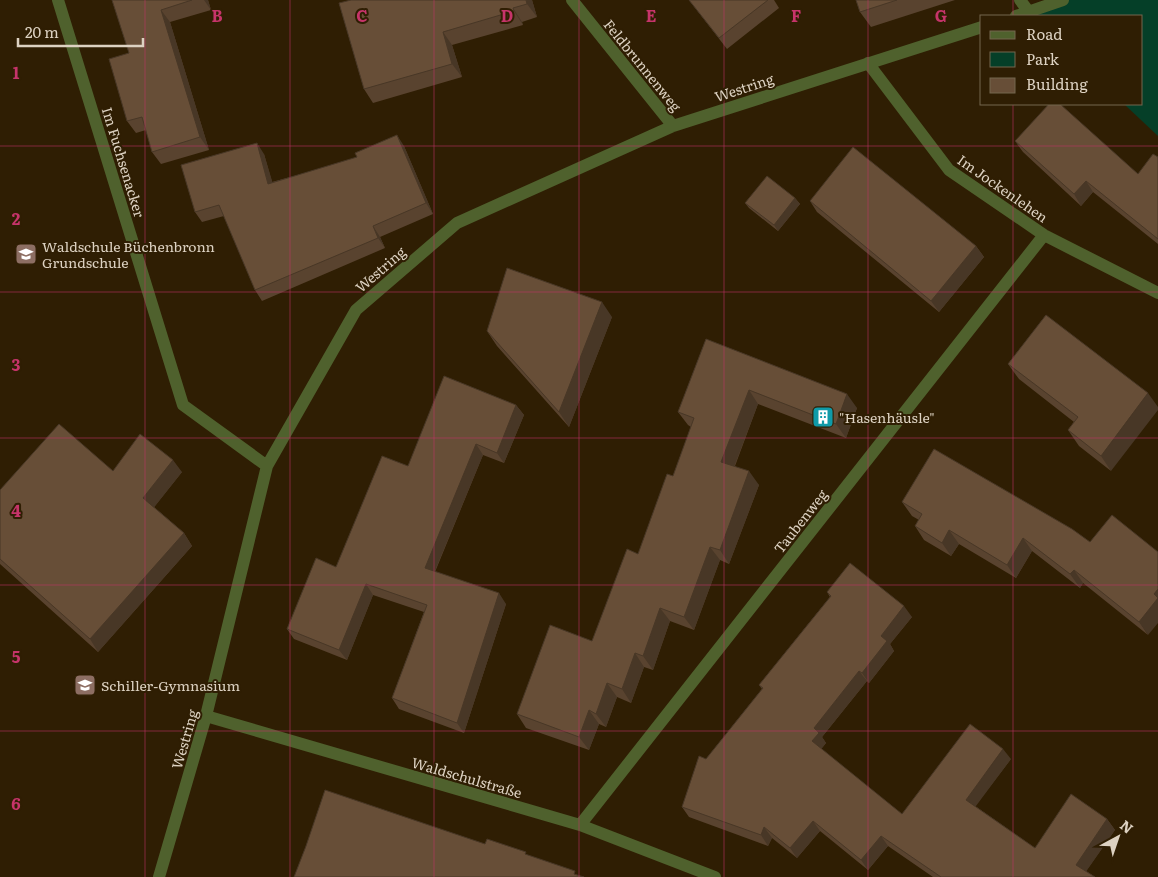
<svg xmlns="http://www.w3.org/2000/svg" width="1158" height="877" font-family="Literata,serif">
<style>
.green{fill:#053f28}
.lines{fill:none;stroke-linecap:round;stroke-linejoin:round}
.minor{stroke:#4f612d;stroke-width:12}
.wall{fill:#59432f}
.shaded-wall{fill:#483726}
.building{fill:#674e37;stroke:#483726}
.grid{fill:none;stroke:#c6346a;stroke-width:1;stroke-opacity:0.55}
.labels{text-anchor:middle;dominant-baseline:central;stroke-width:4;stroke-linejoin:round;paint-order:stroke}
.street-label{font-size:14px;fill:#ddd2c2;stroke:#2f1e03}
.poi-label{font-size:14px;fill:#ddd2c2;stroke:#2f1e03;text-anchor:start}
.grid-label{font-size:16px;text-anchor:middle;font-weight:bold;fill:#c6346a;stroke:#2f1e03;stroke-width:4;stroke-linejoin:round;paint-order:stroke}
</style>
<rect width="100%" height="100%" fill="#2f1e03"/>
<path class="green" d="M1063,0H1158V136L1124,104H1142V16H1033Z"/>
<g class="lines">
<path class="minor" d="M58,0L183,405L267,466
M572,0L673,126
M1020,0L1029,12
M1016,16L1063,0
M868,63L949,170L1044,235L1158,293
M206,716L580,825L715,877
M580,825L1044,235
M159,877L206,716L267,466L356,310L457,223L673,126L982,27"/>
</g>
<path class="wall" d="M112,0H208L211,10L170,22L209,150L161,164L152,152L146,130L136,133L127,121L129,53Z
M532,0L537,17L522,22L523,25L452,45L462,77L373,103L364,89L339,3Z
M689,0H774L779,8L727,49Z
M856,0H955L871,27L860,12Z
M1015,141L1138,174L1158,157V244L1093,192L1081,206L1023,152Z
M404,146L433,214L380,237L385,248L262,301L255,290L224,216L202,222L195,212L264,154L272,182Z
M795,198L800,204L778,231L749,208L745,203Z
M810,201L976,246L984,257L939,312L817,212Z
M1046,315L1111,471L1079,446L1068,430L1074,422L1019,379L1008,364Z
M612,317L569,427L497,346L487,331Z
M706,339L857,408L846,438L758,404L735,466L759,485L729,564L720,560L694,630L670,621L653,670L644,667L631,703L617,697L606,727L599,724L589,750L526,728L517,714L592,641L638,554L673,476L691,427L688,425L678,412Z
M516,405L524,415L504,463L483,455L435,572L506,604L464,733L399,709L392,698L424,612L373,595L347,660L294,639L287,629L336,567L408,466Z
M113,471L182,472L154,507L184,533L192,546L98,652L0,564V490Z
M902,502L1090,542L1148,635L1083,583L1080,588L1032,551L1016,578L959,544L951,556L924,540L915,526L919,520L912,516Z
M827,592L912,617L890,644L894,651L869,683L867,681L822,737L826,743L821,749L902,814L1011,759L975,806L1035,848L1107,819L1115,830L1086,871L1095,877H933L888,846L868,870L820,831L797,858L772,838L768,846L689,817L682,807L706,759L762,689L759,685L830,597Z"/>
<path class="shaded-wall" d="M204,0H208L211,10Z
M526,0H532L537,17L527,4Z
M513,8L522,22L523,25L514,11Z
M161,10L170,22L209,150L200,137Z
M443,32L452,45L462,77L452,64Z
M397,135L404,146L433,214L426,203Z
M257,143L264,154L276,194L268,184Z
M1086,181L1093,192L1081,206L1074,194Z
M795,198L800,204L778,231L774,225Z
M373,226L380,237L385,248L378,238Z
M976,246L984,257L939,312L931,301Z
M602,302L612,317L569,427L559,412Z
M749,390L758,404L731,475L721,462Z
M1148,393L1158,407V410L1111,471L1101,456Z
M847,394L857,408L846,438L836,424Z
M516,405L524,415L504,463L497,453Z
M476,444L483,455L432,578L425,568Z
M173,460L182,472L152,510L143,498Z
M749,471L759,485L729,564L720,550Z
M949,530L959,544L951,556L942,543Z
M184,533L192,546L98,652L90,639Z
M1023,538L1032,551L1016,578L1007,565Z
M710,547L720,560L694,630L684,617Z
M1074,570L1083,583L1080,588L1070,574Z
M366,584L373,595L347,660L339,650Z
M1158,589V623L1148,635L1139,622L1154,594Z
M499,593L506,604L464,733L457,723Z
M904,606L912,617L890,644L894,651L869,683L862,673L881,636Z
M660,608L670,621L653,670L643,656Z
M635,653L644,667L631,703L622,689Z
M859,671L867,681L822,737L826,743L819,752L812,741L814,728Z
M607,683L617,697L606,727L596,714Z
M589,710L599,724L589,750L579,737Z
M1003,749L1011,759L973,810L966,800Z
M1107,819L1115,830L1083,876L1076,865Z
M813,821L820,831L797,858L790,848Z
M764,827L772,838L768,846L761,835Z
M881,836L888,846L868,870L861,860Z"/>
<path class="building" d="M112,0H192L161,10L200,137L152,152L142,117L127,121L109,59L129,53Z
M351,0H526L527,4L513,8L514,11L443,32L452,64L364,89L339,3Z
M689,0H768L719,38Z
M856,0H897L860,12Z
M1049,104H1060L1138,174L1153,154L1158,157V239L1086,181L1074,194L1015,141Z
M397,135L426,203L373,226L378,238L255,290L219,205L195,212L181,165L257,143L268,184L357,157L355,153Z
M853,147L976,246L931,301L810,201Z
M767,176L795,198L774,225L745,203Z
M507,268L602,302L559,412L487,331Z
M1046,315L1148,393L1101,456L1068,430L1078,417L1008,364Z
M706,339L847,394L836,424L749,390L721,462L749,471L720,550L710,547L684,617L660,608L643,656L635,653L622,689L607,683L596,714L589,710L579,737L517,714L550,625L592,641L627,549L638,554L667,474L673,476L694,418L678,412Z
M444,376L516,405L497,453L476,444L425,568L499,593L457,723L392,698L427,605L366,584L339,650L287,629L316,558L336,567L382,456L408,466Z
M59,424L113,471L140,434L173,460L143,498L184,533L90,639L0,559V490Z
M934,449L1072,529L1090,542L1112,515L1158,552V589L1154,594L1158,598L1139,622L1074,570L1070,574L1023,538L1007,565L949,530L942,543L915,526L922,514L902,502Z
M850,563L904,606L881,636L887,641L862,673L859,671L814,728L819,733L812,741L902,814L970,724L1003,749L966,800L1035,848L1071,794L1107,819L1076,865L1095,877H941L881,836L861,860L813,821L790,848L764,827L761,835L682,807L699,756L706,759L763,688L759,685L831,596L827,592Z
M325,790L485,844L487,839L526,852L525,854L575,871L574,874L584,877H294L306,846Z"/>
<path class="grid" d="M145,0V877M290,0V877M434,0V877M579,0V877M724,0V877M868,0V877M1013,0V16M1013,104V877M0,146H1158M0,292H1158M0,438H1158M0,585H1158M0,731H1158"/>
<defs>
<g id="school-square" transform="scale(1.125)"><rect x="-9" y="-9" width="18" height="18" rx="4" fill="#8d6e63" stroke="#2f1e03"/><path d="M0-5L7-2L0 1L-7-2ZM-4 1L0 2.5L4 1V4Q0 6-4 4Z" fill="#fff"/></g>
<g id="building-square" transform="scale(1.125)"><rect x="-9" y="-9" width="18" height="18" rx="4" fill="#0f9aa8" stroke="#2f1e03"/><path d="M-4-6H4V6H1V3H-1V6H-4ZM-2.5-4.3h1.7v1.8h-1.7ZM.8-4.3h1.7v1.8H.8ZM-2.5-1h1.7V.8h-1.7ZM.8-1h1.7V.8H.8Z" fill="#fff"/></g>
</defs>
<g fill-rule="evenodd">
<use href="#school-square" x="26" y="254"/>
<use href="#building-square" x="823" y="417"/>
<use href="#school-square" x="85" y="685"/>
</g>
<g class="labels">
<g class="street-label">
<text transform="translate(643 65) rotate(51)">Feldbrunnenweg</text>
<text transform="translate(744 87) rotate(-18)">Westring</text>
<text transform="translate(124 162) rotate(73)">Im Fuchsenacker</text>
<text transform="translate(1003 188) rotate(35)">Im Jockenlehen</text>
<text transform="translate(380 269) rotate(-41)">Westring</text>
<text transform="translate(800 521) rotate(-52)">Taubenweg</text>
<text transform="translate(184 739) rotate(-74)">Westring</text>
<text transform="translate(467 777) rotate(16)">Waldschulstraße</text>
</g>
<g class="poi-label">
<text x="42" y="246">Waldschule Büchenbronn<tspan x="42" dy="16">Grundschule</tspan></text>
<text x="839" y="417">"Hasenhäusle"</text>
<text x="101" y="685">Schiller-Gymnasium</text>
</g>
</g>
<g class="grid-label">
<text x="217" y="22">B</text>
<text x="362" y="22">C</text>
<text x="507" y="22">D</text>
<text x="651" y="22">E</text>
<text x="796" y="22">F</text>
<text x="941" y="22">G</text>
<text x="16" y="79">1</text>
<text x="16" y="225">2</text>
<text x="16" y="371">3</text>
<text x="16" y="517">4</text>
<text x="16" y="663">5</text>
<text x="16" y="810">6</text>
</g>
<rect x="980" y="15" width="162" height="90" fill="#2f1e03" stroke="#75664f"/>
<rect x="990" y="31" width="25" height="8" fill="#4f612d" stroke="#75664f"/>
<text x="1026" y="40" font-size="15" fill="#ddd2c2">Road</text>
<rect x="990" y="52" width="25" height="15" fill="#053f28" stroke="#75664f"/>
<text x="1026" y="65" font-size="15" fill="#ddd2c2">Park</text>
<rect x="990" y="78" width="25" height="15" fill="#674e37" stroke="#75664f"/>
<text x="1026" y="90" font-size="15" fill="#ddd2c2">Building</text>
<g transform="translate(1118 837) rotate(40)" stroke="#2f1e03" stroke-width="4" paint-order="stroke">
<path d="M0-4L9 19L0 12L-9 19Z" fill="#ddd2c2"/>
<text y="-8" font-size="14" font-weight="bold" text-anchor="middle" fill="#ddd2c2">N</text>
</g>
<path d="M18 38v8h125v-8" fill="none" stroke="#ddd2c2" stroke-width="2.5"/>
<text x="25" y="38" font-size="15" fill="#ddd2c2" stroke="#2f1e03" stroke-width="4" paint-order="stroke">20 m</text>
</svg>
